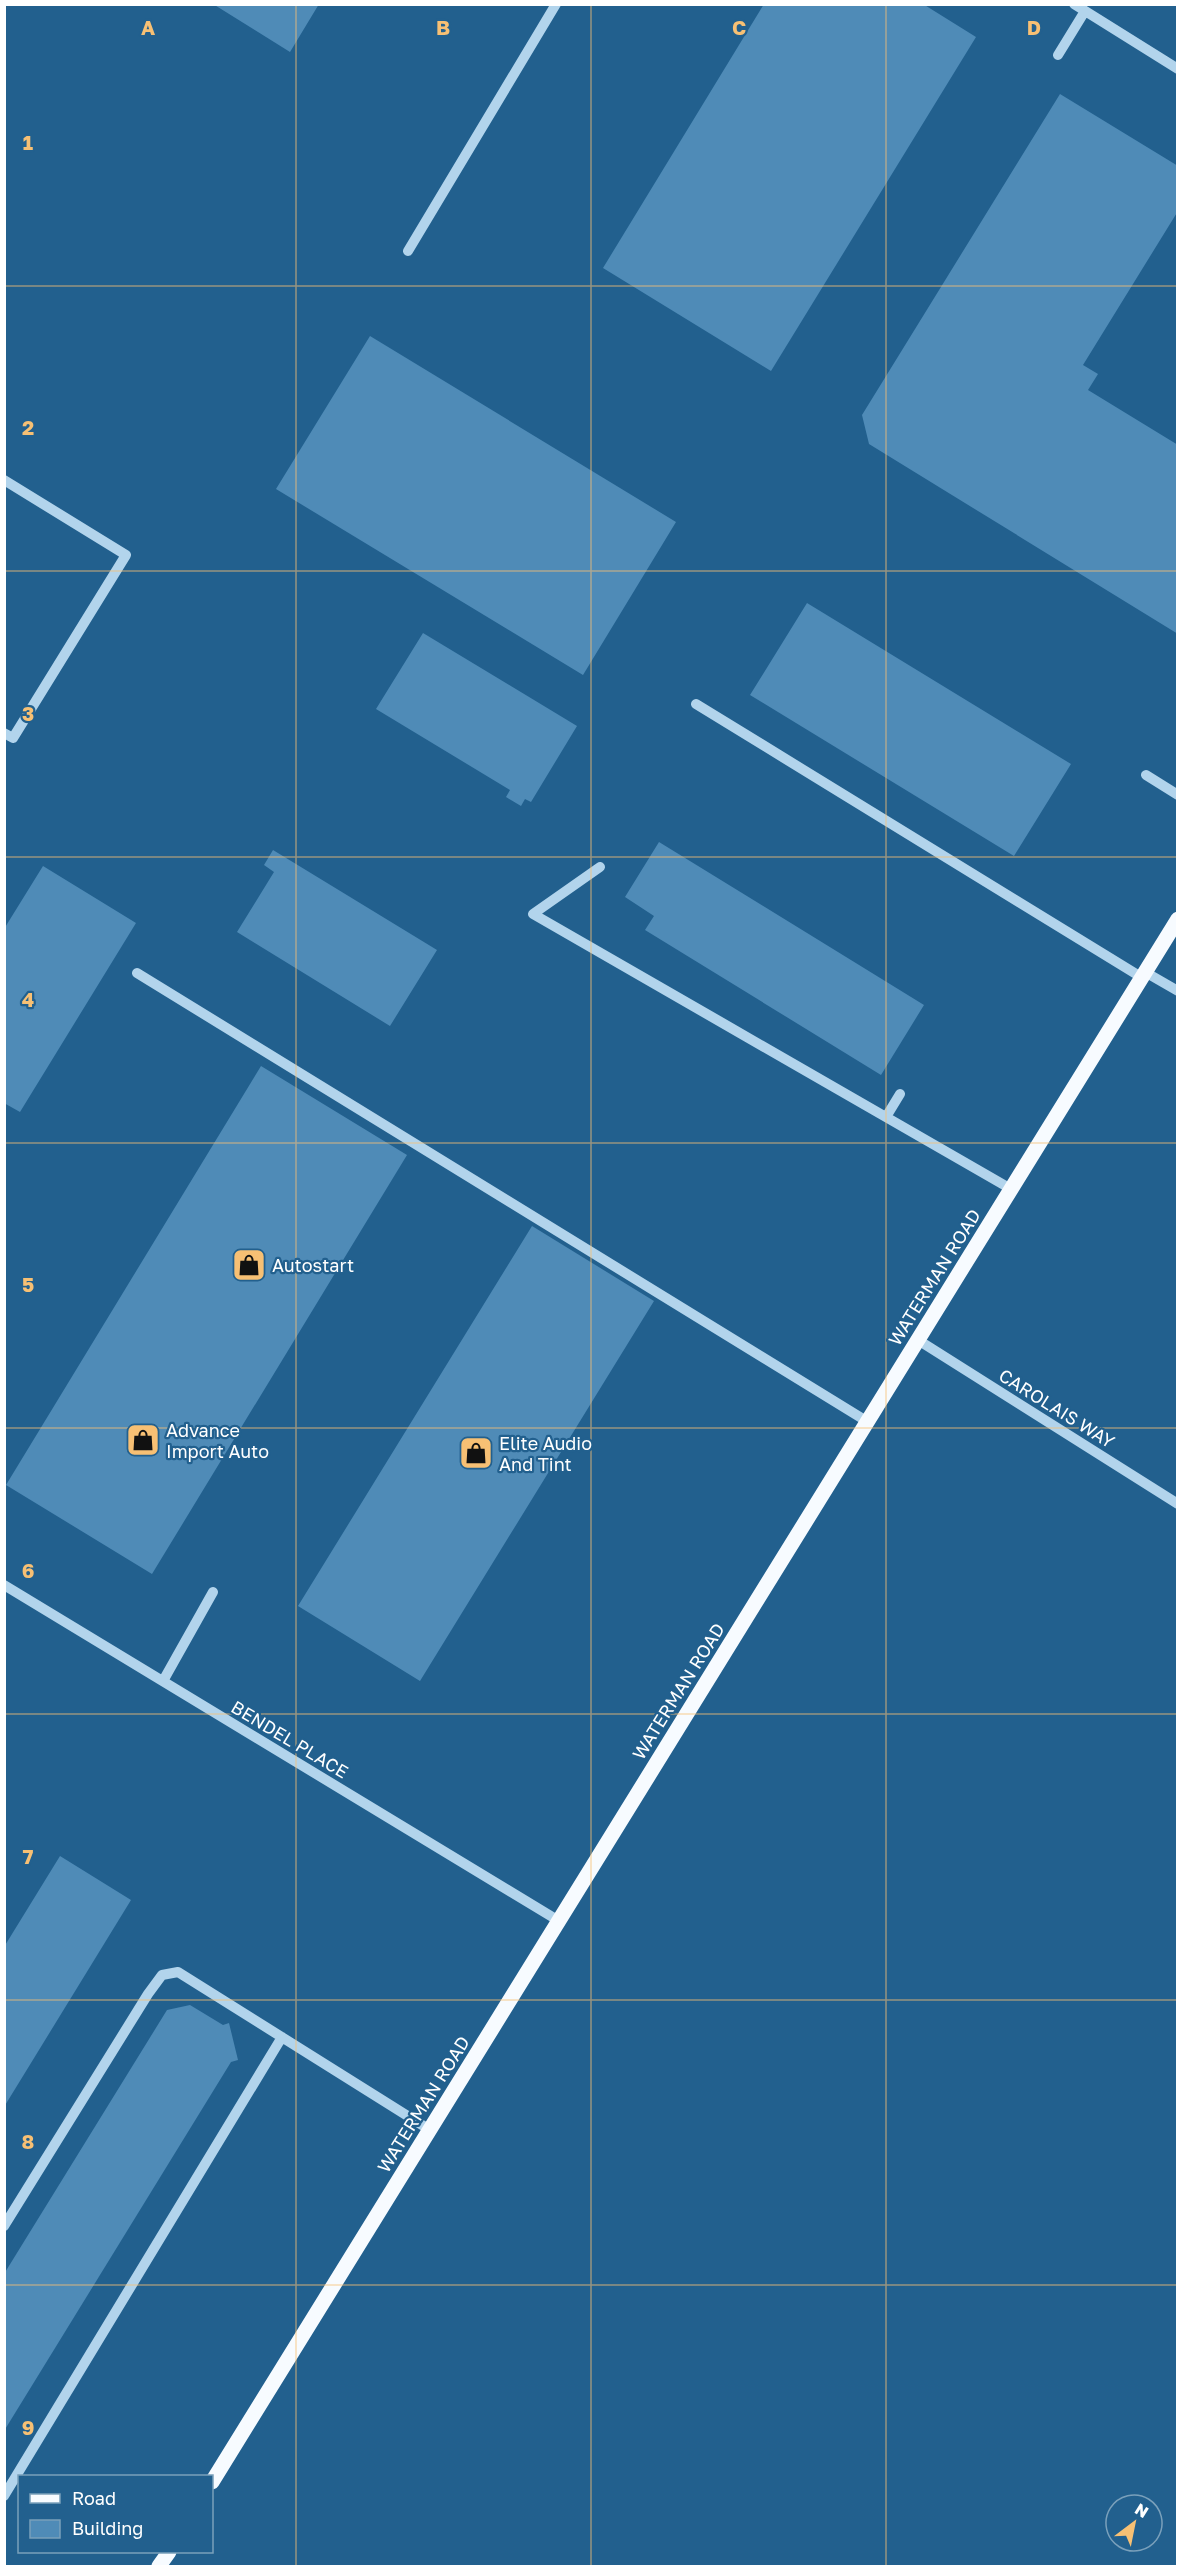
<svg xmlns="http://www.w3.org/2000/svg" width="1182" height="2571" font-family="'Golos Text',sans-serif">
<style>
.building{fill:#4f8bb7}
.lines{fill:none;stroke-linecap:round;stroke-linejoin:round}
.minor{stroke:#b2d4ec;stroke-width:10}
.major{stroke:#f7fbff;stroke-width:15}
.grid{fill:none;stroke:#f7c074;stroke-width:1.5;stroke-opacity:0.55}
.labels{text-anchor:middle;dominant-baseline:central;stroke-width:4.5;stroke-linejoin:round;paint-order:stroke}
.poi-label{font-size:18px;fill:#fff;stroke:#22608e;text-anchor:start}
.street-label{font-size:18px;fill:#fff;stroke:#22608e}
.grid-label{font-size:20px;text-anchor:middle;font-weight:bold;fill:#f7c074;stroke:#22608e;stroke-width:4.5;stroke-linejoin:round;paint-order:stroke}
</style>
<rect width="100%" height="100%" fill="#22608e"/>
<path class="building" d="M213,4H319L290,52Z
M764,4H923L976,37L771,371L603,268Z
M1060,94L1178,166V211L1083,365L1098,374L1088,390L1178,445V634L869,444L862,415Z
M370,336L676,522L583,675L276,489Z
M807,603L1071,764L1014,856L750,695Z
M423,633L577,726L531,802L525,799L521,806L506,797L510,790L376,709Z
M659,842L924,1005L881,1075L645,930L654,916L625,897Z
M273,850L437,950L390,1026L237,932L274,872L264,865Z
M43,866L136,923L20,1112L4,1103V929Z
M261,1066L407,1155L152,1574L6,1485Z
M532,1226L654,1301L420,1681L298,1606Z
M60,1856L131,1900L4,2107V1947Z
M190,2005L223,2025L229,2023L238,2060L231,2062L4,2431V2274L167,2010Z"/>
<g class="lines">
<path class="minor" d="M1074,4L1178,69
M1058,55L1085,11
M408,251L556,4
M4,480L126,555L13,738L4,733
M696,704L1141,977
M1146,775L1178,795
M600,867L533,914L1011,1189
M1145,972L1178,991
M137,973L868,1422
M886,1117L900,1094
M918,1340L1178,1504
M4,1585L559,1921
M163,1681L213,1592
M4,2226L148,1994L162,1975L178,1972L430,2130
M4,2496L282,2037"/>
<path class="major" d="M212,2482L1178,919
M159,2566L169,2552"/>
</g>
<path class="grid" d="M296,4V2566M591,4V2566M886,4V2566M4,286H1178M4,571H1178M4,857H1178M4,1143H1178M4,1428H1178M4,1714H1178M4,2000H1178M4,2285H1178"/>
<defs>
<g id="shop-square" transform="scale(1.725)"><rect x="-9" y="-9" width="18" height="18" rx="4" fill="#f7c074" stroke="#22608e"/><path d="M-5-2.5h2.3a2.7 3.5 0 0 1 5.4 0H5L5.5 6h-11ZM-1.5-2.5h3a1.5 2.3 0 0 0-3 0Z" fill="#111"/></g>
</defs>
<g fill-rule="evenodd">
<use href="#shop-square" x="249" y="1265"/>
<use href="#shop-square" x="143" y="1440"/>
<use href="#shop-square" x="476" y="1453"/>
</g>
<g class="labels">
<g class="poi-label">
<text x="272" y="1265">Autostart</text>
<text x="166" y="1430">Advance<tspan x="166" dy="21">Import Auto</tspan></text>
<text x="499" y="1443">Elite Audio<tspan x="499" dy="21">And Tint</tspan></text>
</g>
<g class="street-label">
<text transform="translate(934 1277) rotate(-58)">WATERMAN ROAD</text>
<text transform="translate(1057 1408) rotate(32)">CAROLAIS WAY</text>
<text transform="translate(678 1691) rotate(-58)">WATERMAN ROAD</text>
<text transform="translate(290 1739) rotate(31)">BENDEL PLACE</text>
<text transform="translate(423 2104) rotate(-58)">WATERMAN ROAD</text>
</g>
</g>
<g class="grid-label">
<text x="148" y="35">A</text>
<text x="443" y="35">B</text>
<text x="739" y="35">C</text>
<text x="1034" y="35">D</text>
<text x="28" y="150">1</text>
<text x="28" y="435">2</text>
<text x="28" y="721">3</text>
<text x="28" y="1007">4</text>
<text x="28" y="1292">5</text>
<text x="28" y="1578">6</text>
<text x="28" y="1864">7</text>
<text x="28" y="2149">8</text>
<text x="28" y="2435">9</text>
</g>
<rect width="1182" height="2571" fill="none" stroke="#ffffff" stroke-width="12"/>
<rect x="18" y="2475" width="195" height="78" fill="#22608e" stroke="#7aa0bb" stroke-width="1.5"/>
<rect x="30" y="2494" width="30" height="9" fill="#f7fbff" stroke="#7aa0bb" stroke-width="1.5"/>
<text x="72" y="2505" font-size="18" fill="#ffffff">Road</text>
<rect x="30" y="2520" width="30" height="18" fill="#4f8bb7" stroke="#7aa0bb" stroke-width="1.5"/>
<text x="72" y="2535" font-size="18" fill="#ffffff">Building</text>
<g transform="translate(1134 2523) rotate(32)"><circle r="28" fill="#22608e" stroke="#7aa0bb" stroke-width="1.5"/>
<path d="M0-4.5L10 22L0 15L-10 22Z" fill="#f7c074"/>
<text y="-9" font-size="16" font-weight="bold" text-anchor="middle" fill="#ffffff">N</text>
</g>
</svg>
